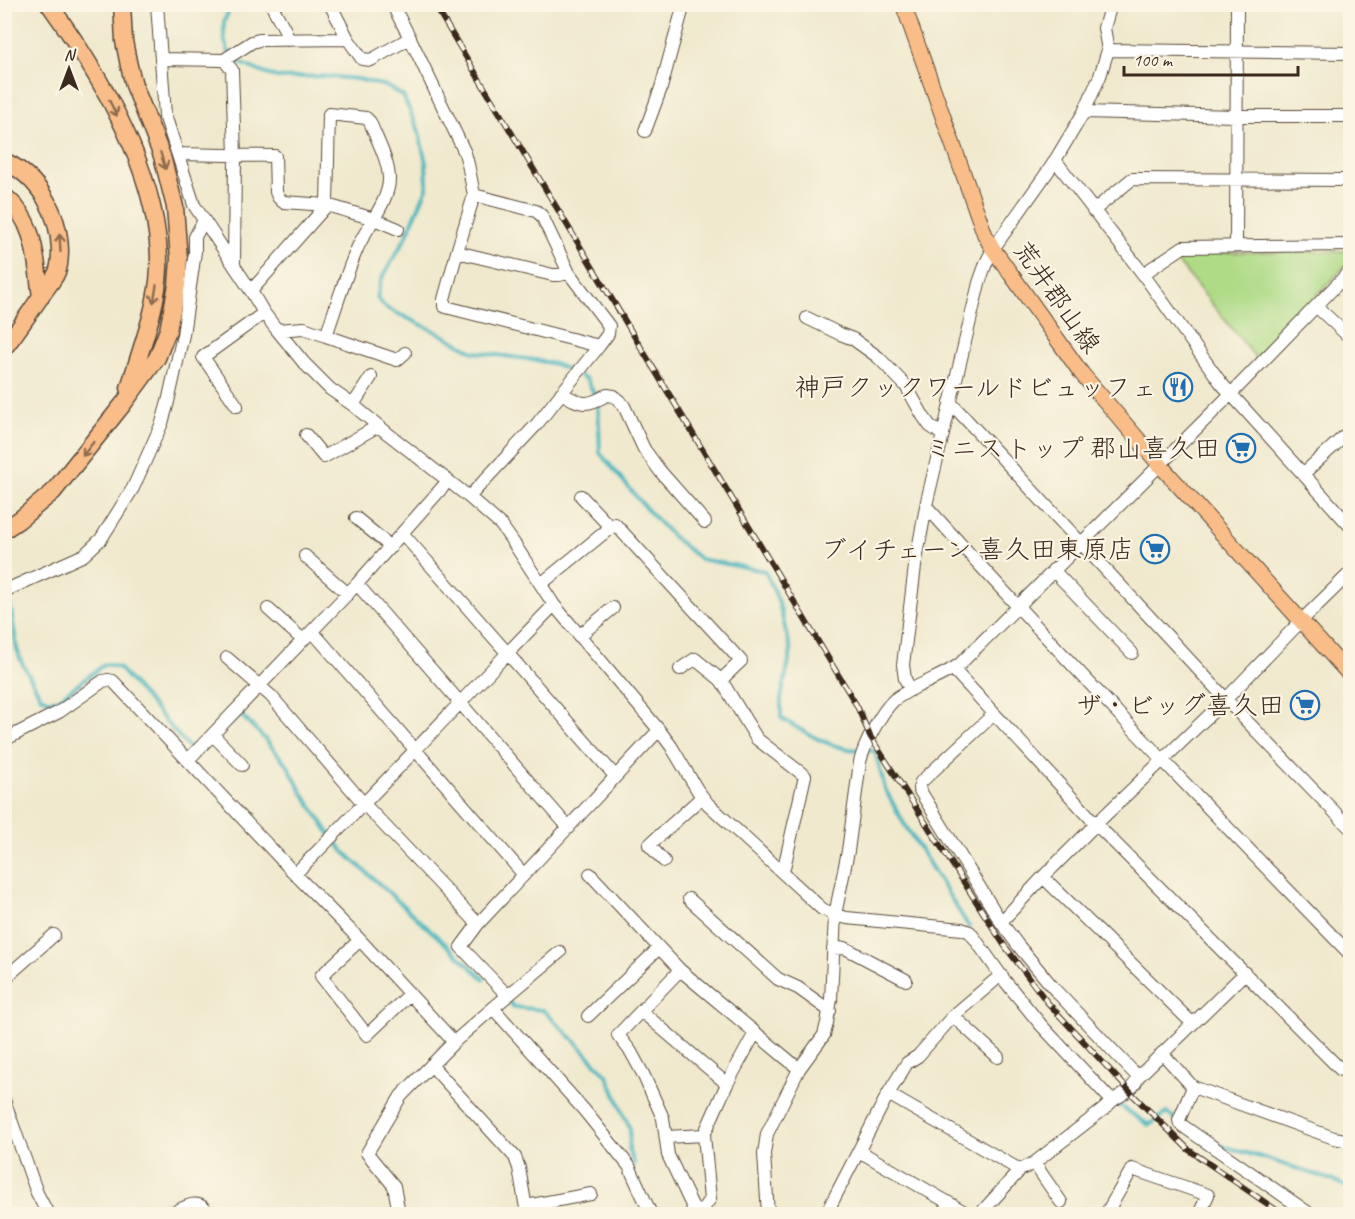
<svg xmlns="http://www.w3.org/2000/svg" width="1355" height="1219" font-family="Caveat,'Klee One',sans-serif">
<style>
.green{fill:#afdb87;stroke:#758252;stroke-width:1.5}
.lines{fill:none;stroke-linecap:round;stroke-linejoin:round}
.stream{stroke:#46b5be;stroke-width:4}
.minor-casing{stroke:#564738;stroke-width:14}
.major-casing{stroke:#564738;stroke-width:17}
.highway-casing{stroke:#564738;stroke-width:19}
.minor{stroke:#fff;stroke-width:12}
.major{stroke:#f8bd89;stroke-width:15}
.highway{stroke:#f8bd89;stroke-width:16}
.rail-casing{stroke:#3b2a1e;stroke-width:6}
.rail{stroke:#fcf5e5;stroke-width:4;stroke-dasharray:11;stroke-linecap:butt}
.oneway{stroke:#906c4e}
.labels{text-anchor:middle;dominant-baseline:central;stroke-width:4.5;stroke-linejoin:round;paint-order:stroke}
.street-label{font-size:26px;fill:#3b2a1e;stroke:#fcf5e5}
.poi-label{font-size:26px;fill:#3b2a1e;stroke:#fcf5e5;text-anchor:end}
</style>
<rect width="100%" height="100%" fill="#fcf5e5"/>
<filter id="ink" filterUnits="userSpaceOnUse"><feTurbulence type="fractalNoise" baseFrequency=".0167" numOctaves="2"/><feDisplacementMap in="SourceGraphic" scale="12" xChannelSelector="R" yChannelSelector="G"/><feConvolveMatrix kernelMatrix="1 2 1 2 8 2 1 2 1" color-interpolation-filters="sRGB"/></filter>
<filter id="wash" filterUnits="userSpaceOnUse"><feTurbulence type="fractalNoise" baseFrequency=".008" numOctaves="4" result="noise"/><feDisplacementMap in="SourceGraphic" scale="24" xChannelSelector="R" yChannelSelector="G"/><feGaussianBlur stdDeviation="1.35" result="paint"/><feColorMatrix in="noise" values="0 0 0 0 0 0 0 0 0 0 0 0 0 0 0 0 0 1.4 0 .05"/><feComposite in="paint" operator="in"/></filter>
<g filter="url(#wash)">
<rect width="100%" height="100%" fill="#f0e9ce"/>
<path class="green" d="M1350,251V261L1256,358L1177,261L1187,253Z"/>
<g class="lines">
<path class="stream" d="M234,4L229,11L224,21V38L228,51L238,62L266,74L281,78L322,76L358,79L386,86L403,96L418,129L426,163L427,188L406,237L381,280L377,298L386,308L439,333L474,352L535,360L555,364L573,372
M580,376L587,380L598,401L600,453L644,506L672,536L700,559L765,571L778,600L791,651L781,699V718C806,733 830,749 860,750
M9,598L17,649L21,661L41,697L48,700H57L105,664L118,667L191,750L193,749
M233,721L241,715L265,739L288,766L300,789L329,833L344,852L484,979
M868,751H875L885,789L903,822L969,927
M507,1000L514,1007L543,1010L574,1040L607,1075L630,1129L629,1151L634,1164
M1116,1103L1149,1125L1167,1113L1177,1120
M1219,1145L1261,1157L1338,1182L1350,1189"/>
</g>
</g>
<g filter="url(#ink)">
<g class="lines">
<g class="minor-casing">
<path id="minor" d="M157,4L165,115L194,205L251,291L264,313L277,330L304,363L330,389L353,405L387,433L469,497L501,525L513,542L554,605L659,730L671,746L698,791L708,804L822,909L835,915L847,918L962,929L970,932L1005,981L1041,1025L1112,1101L1104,1109L1034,1163L1020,1170L980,1214
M271,4L285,30L288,40
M330,4L348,39L362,59L371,60L410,38
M392,4L410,38L465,153L468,164L474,195L536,211L542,216L569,273L609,326L608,334L599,346L537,424L469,497
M1108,50L1350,53
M162,59L224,60L252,42L259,40L348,39
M224,60L232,70L235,155L234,265
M1084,112L1236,116H1350
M645,131L661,88L684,4
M178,154L275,156L276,192L278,197L283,202L327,205L374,219L398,229
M1055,160L1143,274L1221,383L1350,526
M474,195L457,252L553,275H559L569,273
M1093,211L1132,179L1350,180
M1236,246L1237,4
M457,252L444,299V306L446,307L599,346
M1143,274L1183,247L1350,245
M251,291L327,205L329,114L366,118L370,122C377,140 388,159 389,178C390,201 365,229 357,249C345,277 336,307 326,336L304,328L277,330
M1317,307L1346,334H1350
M807,318L840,334L853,339L878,357L906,386L923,416L930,426L943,435
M326,336L397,360L405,353
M561,393C582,405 586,407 607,395L614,396L620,401L624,406L644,449L660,471L705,522
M950,402L1236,710L1350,828
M353,405L371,377
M237,406L203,357L264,313
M306,435L324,457L378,426
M1303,474L1350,431
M581,496L610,527
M926,506C1064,659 1207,807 1350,954
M356,518L391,547
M403,534L615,776
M305,556L348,594
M1053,570L1132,653
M357,584L569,828
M541,584L615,524L741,661L721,680L757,739L805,776L783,872
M4,591L84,555L101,539L133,488L162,423L168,402L183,335L195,252V237L204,220
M268,609L303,640
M312,631L524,875
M579,636L613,608
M227,658L271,696L364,804L478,924L659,730
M680,669L695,659L721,680
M953,669L1096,824L1341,1070L1350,1061
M911,690L905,679L903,665L915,566L927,501L979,283L986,263L993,249L1051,167L1084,112L1100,76L1108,50L1104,28L1111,4
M994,714L921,782L919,789L1001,922L1017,944L1056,991L1138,1077
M213,735L242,765
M4,740L59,712L103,681L108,680L113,681L295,874L360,940L454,1042
M188,760L357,584L448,481
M664,861L649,845L702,797
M295,874C383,786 467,694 554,605
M590,874L680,970
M1043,877L1192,1023
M689,899L778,979L798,988L830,1011
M1001,922L1043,877L1096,824L1226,699L1301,621L1350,573
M478,924L461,947L507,995
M360,940L321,976L367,1035L410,994
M833,949L845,948L906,980
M4,979L54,935
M493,1008L560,952
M641,1011L727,1084
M588,1016L659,948
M953,1016L998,1057
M1162,1053L1193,1087L1334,1138L1350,1141
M431,1065L515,1157L519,1168L527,1214
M1193,1087L1179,1120L1180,1124L1310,1214
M888,1094L1020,1170
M4,1100L37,1193L48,1214
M1112,1101C1122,1094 1134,1090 1138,1077L1245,973
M666,1137L704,1135L727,1084L755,1033
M859,1151L968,1214H972
M1034,1163L1061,1202
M526,1206L591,1194
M696,1213L702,1210L710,1199L704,1135
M171,1214C184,1208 199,1196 208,1214
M399,1214L394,1186L367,1153L401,1096L454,1042L493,1008L584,1110L629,1166L651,1214
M696,1214L668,1155L663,1118L643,1074L631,1052L618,1035L680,970L799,1069
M768,1214L764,1154L767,1134L799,1069L824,1035L827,1023L831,999L835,915L848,851L860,762C864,745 881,712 894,700C899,696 905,693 910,690C927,681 945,675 960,664L1231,394L1350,271
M826,1214L888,1094L907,1063L918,1056L953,1016L994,981
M1106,1214L1132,1169L1208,1195L1199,1214"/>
</g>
<g class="major-casing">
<path id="major" d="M903,4L985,235L993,249L1082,374L1160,465L1350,675"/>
</g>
<g class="highway-casing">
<path id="highway" d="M49,4C101,76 161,177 159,268C158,306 140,351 129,388
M4,161C39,177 59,213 60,250C60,257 60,266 57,272C54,280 46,288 42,295C29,313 18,331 4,348
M4,196C36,220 36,261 41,297
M4,530L19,520L53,492L124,403L157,358L168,330L177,285L179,259L175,207L162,156L134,85L129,66L124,41L122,4"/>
</g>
<use href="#minor" class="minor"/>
<use href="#major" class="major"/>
<use href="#highway" class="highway"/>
<g class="rail-casing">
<path id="rail" d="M434,4L857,706L870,736L1004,945L1047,1002L1133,1095L1189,1150L1282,1214"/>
</g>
<use href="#rail" class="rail"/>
</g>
<defs><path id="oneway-shaft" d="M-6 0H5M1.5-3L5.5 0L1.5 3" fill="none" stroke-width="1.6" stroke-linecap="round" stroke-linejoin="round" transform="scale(1.5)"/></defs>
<g class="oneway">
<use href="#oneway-shaft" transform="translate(113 108) rotate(64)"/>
<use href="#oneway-shaft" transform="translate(163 161) rotate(73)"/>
<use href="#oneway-shaft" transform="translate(60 243) rotate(-93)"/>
<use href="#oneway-shaft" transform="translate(155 294) rotate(100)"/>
<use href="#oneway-shaft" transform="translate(88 449) rotate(128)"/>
</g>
</g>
<defs>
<g id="restaurant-ring" transform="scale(1.5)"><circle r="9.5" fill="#fcf5e5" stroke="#1f6fb2" stroke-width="1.5"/><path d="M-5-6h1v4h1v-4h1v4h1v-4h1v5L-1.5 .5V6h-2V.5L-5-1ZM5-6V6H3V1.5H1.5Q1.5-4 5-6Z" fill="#1f6fb2"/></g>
<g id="supermarket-ring" transform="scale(1.5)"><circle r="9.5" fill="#fcf5e5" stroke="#1f6fb2" stroke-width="1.5"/><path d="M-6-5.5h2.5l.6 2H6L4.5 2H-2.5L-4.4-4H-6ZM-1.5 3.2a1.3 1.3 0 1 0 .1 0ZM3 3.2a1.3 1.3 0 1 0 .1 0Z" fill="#1f6fb2"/></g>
</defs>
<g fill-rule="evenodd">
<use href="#restaurant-ring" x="1178" y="387"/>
<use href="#supermarket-ring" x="1241" y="448"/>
<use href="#supermarket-ring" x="1155" y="549"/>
<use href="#supermarket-ring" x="1305" y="705"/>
</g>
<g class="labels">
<g class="street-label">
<text transform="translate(1057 297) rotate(55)">荒井郡山線</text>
</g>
<g class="poi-label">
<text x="1157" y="387">神戸クックワールドビュッフェ</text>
<text x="1220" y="448">ミニストップ 郡山喜久田</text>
<text x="1134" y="549">ブイチェーン 喜久田東原店</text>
<text x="1284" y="705">ザ・ビッグ喜久田</text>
</g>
</g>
<rect width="1355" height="1219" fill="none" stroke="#fcf5e5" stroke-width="24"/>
<g transform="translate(69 69)" stroke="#fcf5e5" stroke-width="4.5" paint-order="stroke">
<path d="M0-4.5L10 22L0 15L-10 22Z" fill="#3b2a1e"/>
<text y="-9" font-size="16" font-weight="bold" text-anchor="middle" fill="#3b2a1e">N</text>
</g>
<path d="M1124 66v9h174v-9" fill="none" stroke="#3b2a1e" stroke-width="3"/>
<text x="1133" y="66" font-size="18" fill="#3b2a1e" stroke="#fcf5e5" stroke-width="4.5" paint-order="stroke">100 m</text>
</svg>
